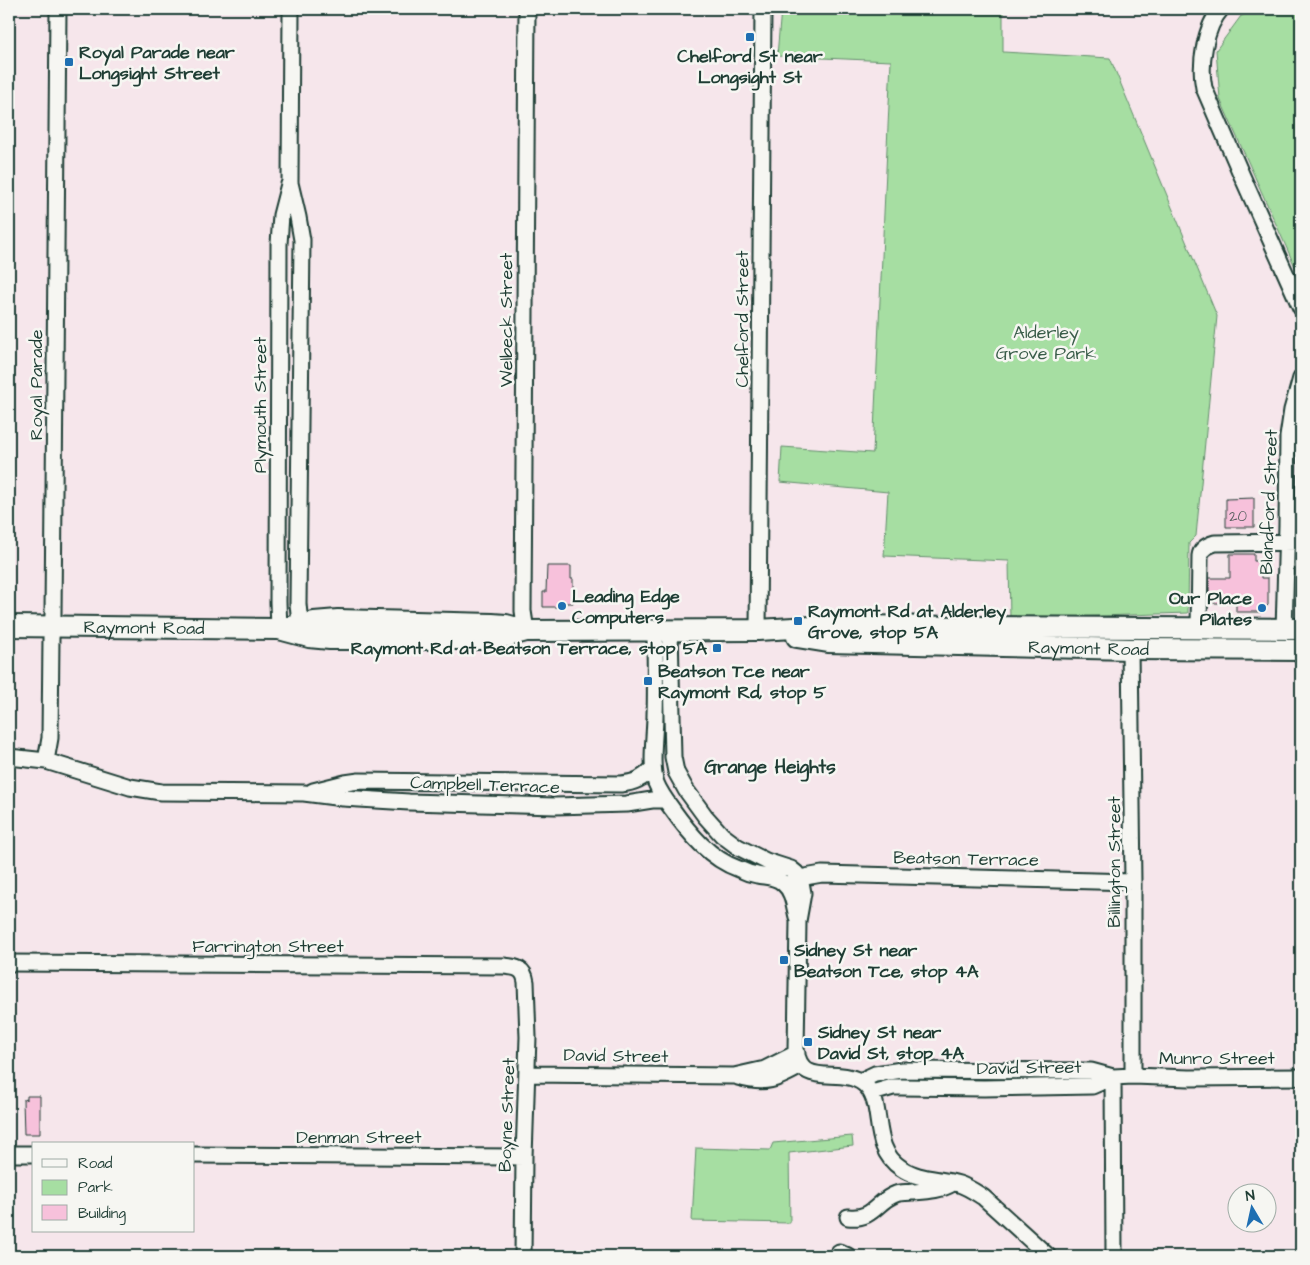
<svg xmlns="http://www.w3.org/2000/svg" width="1310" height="1265" font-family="'Architects Daughter',sans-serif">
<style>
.green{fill:#a6dea2;stroke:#628e6b}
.building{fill:#f7c1db;stroke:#1f3d34}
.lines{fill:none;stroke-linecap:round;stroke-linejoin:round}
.minor-casing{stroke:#1f3d34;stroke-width:19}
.secondary-casing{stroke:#1f3d34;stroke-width:24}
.minor{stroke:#f6f6f2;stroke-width:15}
.secondary{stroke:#f6f6f2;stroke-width:20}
.poi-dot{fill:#1f6fb2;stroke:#f6f6f2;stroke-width:2}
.labels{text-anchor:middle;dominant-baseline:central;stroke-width:5;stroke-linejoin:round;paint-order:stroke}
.number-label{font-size:15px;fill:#555e5e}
.poi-label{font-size:18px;font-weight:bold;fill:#1f3d34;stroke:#f6f6f2;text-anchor:start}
.street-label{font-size:18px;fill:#1f3d34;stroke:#f6f6f2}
.park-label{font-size:18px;fill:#3a5d4a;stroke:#f6f6f2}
.neighbourhood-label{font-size:19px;font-weight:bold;fill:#1f3d34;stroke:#f6f6f2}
</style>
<rect width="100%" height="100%" fill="#f6e6eb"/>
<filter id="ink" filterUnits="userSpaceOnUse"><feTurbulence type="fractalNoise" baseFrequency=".02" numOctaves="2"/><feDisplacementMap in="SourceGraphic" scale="10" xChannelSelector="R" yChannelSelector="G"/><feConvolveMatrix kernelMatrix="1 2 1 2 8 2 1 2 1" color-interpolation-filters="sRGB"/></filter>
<g filter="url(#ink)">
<path class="green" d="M781,9H1003V52L1110,58L1217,316L1196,536L1189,543L1188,613L1010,619L1009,561L884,556L888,492L780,482L782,447L873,453L891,61L777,56Z
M1258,9H1301V280L1220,99L1216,50L1241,16Z
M1091,1076V1080L897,1081L895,1079V1077Z
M852,1136L853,1146L789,1153L790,1223L692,1221L696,1148L770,1150L773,1143Z"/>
<path class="building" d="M1254,498V527H1226V499Z
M1230,554H1254V561H1261V578H1268V605L1261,612H1236V603H1209V578H1230Z
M547,566H571V579H573V603H564V607H543V592H546Z
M27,1096H40V1134H24L23,1100L27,1099Z"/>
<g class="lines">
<g class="minor-casing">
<path id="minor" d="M291,9L290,183L298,217L302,240L298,604L299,614L304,623
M1221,9C1205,27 1199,64 1204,88L1242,176L1301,308
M279,629L278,602L279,244L281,215L289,184
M1199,629L1200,556C1201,548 1208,545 1215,543L1301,542
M758,630L763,9
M1284,630L1287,525L1288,437L1292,410L1301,378
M526,631L523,611L527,9
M655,631C655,659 656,687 655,715C655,736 650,763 656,783C660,793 666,801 672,809C689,833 710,859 739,869C745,872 751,874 757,875C766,877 775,876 783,883C793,891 794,905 797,917
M670,631L673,757L676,772L686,790L705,816L722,835L738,847L766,861L791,869L796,873L801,882L803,893L798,921L796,1050C801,1090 841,1065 864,1084C887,1103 868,1146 901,1168C918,1180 940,1178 959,1184C968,1187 975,1192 983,1197L1048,1256
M1130,649L1133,882V1076
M9,757L46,761L130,787L161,792L304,793L343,798L409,802L555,806L627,804L652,800H665
M46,761L50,738L51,638L53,615L58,9
M313,791L345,783L359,781L621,784C635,783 644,778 653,768
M791,882L805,877L822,874L1133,882
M9,963L504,966C516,967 524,968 526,982L528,1037L524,1157L523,1256
M527,1074L734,1076L765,1069L797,1053
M738,1077C766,1085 776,1080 801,1066
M1113,1077L1114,1256
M860,1081L875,1074L902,1070L1091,1071L1113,1077L1133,1076L1189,1078L1301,1077
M872,1093L893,1087H901L984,1088L1092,1086L1113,1077
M9,1154H34
M194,1155L524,1157
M848,1217C874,1220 876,1201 896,1194C901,1192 907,1193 912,1192C926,1191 940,1191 953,1183
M839,1252L848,1256"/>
</g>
<g class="secondary-casing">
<g id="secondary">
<path id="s1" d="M9,626L279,629L314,622L338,620L492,624L506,625L524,630"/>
<path d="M279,629L309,637L330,639H493L504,637L526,631L758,630L829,626L1301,629"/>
<path id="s2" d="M797,637L828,642L1130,649L1301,650"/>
</g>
</g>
<use href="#minor" class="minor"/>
<use href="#secondary" class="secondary"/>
</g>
</g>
<g class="poi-dot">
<rect x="745" y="32" width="10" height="10" rx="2.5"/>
<rect x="64" y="57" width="10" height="10" rx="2.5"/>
<circle cx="562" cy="606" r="5"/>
<circle cx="1262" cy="608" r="5"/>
<rect x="793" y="616" width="10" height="10" rx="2.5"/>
<rect x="712" y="643" width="10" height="10" rx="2.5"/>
<rect x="643" y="676" width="10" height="10" rx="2.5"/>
<rect x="779" y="955" width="10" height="10" rx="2.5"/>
<rect x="803" y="1037" width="10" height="10" rx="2.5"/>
</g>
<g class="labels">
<g class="number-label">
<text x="1238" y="516">20</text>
</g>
<g class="poi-label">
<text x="79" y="52">Royal Parade near<tspan x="79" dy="21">Longsight Street</tspan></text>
<text x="750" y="56" text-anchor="middle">Chelford St near<tspan x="750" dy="21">Longsight St</tspan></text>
<text x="572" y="596">Leading Edge<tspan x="572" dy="21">Computers</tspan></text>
<text x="1252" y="598" text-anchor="end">Our Place<tspan x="1252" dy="21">Pilates</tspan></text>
<text x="808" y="611">Raymont Rd at Alderley<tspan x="808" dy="21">Grove, stop 5A</tspan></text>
<text x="707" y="648" text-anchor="end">Raymont Rd at Beatson Terrace, stop 5A</text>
<text x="658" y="671">Beatson Tce near<tspan x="658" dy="21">Raymont Rd, stop 5</tspan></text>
<text x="794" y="950">Sidney St near<tspan x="794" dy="21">Beatson Tce, stop 4A</tspan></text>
<text x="818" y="1032">Sidney St near<tspan x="818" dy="21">David St, stop 4A</tspan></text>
</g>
<g class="street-label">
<text transform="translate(742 319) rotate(-90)">Chelford Street</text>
<text transform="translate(506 320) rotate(-90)">Welbeck Street</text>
<text transform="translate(36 385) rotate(-90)">Royal Parade</text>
<text transform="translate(260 405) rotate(-90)">Plymouth Street</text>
<text transform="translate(1269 502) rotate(-88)">Blandford Street</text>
<text stroke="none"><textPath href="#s1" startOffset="135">Raymont Road</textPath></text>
<text stroke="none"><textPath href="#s2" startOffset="292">Raymont Road</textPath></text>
<text transform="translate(485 785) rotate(2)">Campbell Terrace</text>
<text transform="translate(966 859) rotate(1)">Beatson Terrace</text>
<text transform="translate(1114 862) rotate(-90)">Billington Street</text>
<text x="268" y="946">Farrington Street</text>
<text transform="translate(616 1056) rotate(1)">David Street</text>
<text x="1217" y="1058">Munro Street</text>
<text transform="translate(1029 1068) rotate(-1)">David Street</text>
<text transform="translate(507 1115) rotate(-88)">Boyne Street</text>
<text x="359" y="1137">Denman Street</text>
</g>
<g class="park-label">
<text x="1046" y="332">Alderley<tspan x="1046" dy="21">Grove Park</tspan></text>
</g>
<g class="neighbourhood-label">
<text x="770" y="767">Grange Heights</text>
</g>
</g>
<rect width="1310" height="1265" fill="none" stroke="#f6f6f2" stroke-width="30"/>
<rect x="15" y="15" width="1280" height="1235" fill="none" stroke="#1f3d34" stroke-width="2" filter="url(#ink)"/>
<rect x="32" y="1142" width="162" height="90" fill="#f6f6f2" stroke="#a0aca6"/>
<rect x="42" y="1159" width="25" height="8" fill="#f6f6f2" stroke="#a0aca6"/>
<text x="78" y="1168" font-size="15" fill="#1f3d34">Road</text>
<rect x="42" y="1180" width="25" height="15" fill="#a6dea2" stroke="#a0aca6"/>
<text x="78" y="1192" font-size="15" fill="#1f3d34">Park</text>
<rect x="42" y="1205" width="25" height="15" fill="#f7c1db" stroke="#a0aca6"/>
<text x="78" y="1218" font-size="15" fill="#1f3d34">Building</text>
<g transform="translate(1252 1208) rotate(351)"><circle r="24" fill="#f6f6f2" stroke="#a0aca6"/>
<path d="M0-4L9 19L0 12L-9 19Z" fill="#1f6fb2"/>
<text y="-8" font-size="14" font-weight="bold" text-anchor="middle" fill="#1f3d34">N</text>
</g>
</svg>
